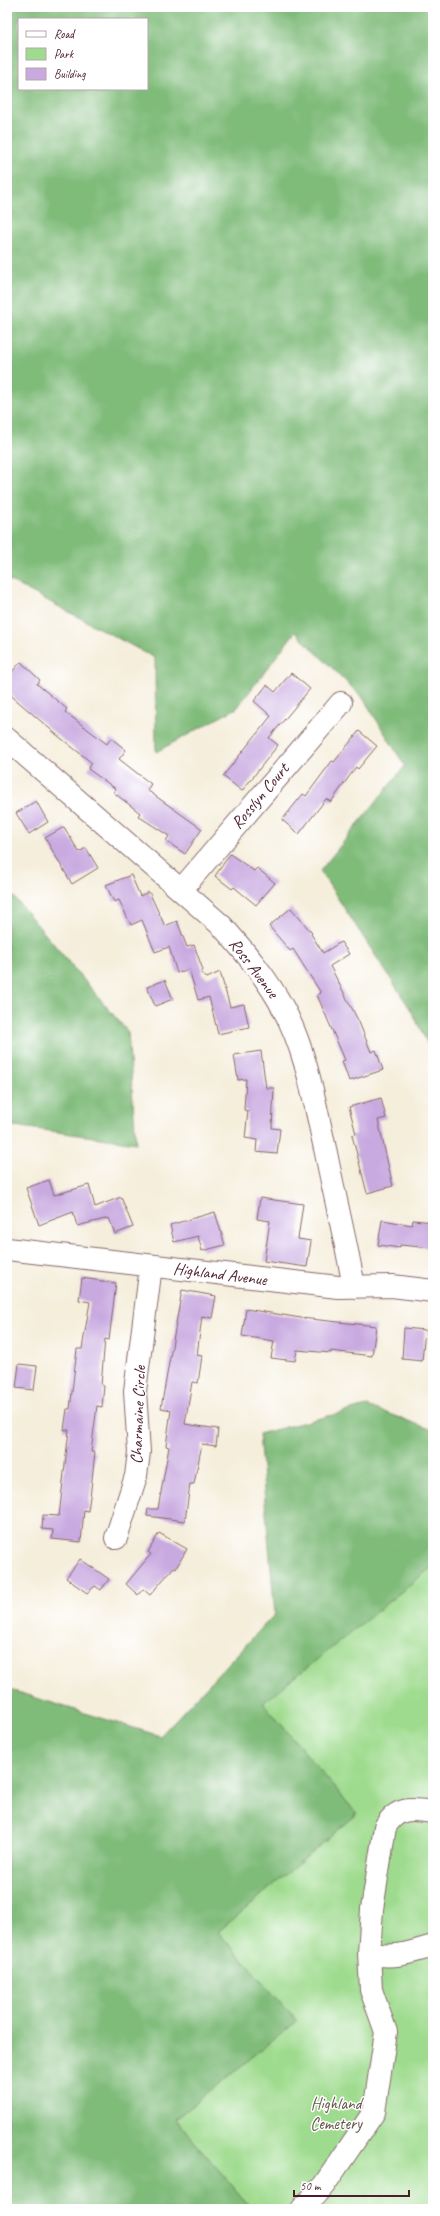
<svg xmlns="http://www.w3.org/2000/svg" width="440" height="2216" font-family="Caveat,sans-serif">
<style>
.green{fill:#9fdb8e;stroke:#747d5c}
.forest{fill:#7fbb79;stroke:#646d52;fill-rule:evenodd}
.building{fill:#c8a9e0}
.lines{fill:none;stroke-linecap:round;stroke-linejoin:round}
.minor-casing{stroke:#866769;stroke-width:24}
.minor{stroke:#fff;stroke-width:22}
.labels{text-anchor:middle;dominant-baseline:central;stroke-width:3;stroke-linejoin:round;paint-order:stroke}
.street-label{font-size:17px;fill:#4a1f2b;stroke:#fff}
.park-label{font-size:17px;fill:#645749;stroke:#fff}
</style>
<rect width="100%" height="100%" fill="#fff"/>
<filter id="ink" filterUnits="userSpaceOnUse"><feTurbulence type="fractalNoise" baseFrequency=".025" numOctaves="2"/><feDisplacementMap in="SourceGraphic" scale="8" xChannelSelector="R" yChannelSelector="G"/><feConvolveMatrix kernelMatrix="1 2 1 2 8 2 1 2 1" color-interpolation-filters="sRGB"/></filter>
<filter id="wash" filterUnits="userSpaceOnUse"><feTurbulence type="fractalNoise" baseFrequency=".012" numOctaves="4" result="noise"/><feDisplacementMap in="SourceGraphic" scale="16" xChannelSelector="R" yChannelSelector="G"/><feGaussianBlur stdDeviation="0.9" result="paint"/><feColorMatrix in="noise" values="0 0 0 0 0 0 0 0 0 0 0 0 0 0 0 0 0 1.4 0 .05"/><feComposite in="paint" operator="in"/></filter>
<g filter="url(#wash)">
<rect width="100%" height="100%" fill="#f5eedb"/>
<path class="green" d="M433,1566V2209H252L175,2119L297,2021L218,1932L357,1814L263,1703Z"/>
<path class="forest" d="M7,7H433V1055L411,1010L320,871L405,766L363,698L295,632L237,708L156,752L155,658L7,579ZM19,19H147V89H19Z
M7,889L128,1032L136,1143L7,1125Z
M367,1406L433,1430V1566L263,1703L357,1814L218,1932L297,2021L175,2119L252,2209H7V1689L160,1736L275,1614L259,1434Z"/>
<g id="blocks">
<path class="building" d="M21,662L40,680L37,684L67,709L65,712L107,744L111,738L126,750L119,759L151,784L147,790L202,829L185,854L166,841L169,836L138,816L140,813L113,792L116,789L88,769L92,763L57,735L7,692V677Z
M291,673L310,689L269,738L278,745L242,791L223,776L271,716L254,701L267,685L275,692Z
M359,731L377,746L358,769L356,767L331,802L326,799L299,834L282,820L303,794L306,796L332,761L334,762Z
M36,801L48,822L29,834L16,813Z
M64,827L79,852L86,848L98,868L72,884L45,838Z
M230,854L254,871L257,868L275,883L256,905L234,887L232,889L215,876Z
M131,875L140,896L149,892L165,926L177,921L187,947L194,945L203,970L201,973L207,978L220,972L230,1007L244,1004L249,1027L218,1034L209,997L198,1000L189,969L177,973L169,947L155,952L142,920L131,925L119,900L114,902L106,885Z
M291,908L312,933L311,934L323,953L341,942L349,954L330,966L359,1022L371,1052L376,1050L383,1070L349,1081L342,1061L345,1060L317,995L321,993L293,949L290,951L269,926Z
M165,980L173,999L155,1006L147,987Z
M261,1051L266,1088H274L272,1128L280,1129L277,1154L256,1152L257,1140L245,1138L248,1111L244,1110L246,1079L238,1080L234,1055Z
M381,1098L386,1118L378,1120L393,1186L367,1193L352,1135L356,1134L349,1107Z
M49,1180L54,1195L89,1185L95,1207L121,1197L133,1227L115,1234L109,1218L77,1226L73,1212L39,1225L26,1188Z
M260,1198L303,1204L298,1239L311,1241L307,1267L264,1261L270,1221L257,1219Z
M215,1212L225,1245L202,1251L198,1236L174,1242L170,1225Z
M382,1220L412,1225L413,1220L433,1222V1248L400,1245V1248L378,1245Z
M82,1278L116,1283L109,1340L105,1339L101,1385L104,1386L102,1407L97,1406L91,1452H95L91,1489L88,1511L84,1510L81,1542L52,1539L53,1530L42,1529L43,1515L59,1516L69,1430H64L67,1409H70L77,1349H82L90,1302L79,1300Z
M182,1290L216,1296L212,1318L202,1316L197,1355L202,1356L198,1383L192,1382L185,1424L218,1429L216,1446L202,1444L194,1484H190L185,1521L147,1516L148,1509H158L169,1447L166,1446L171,1410L161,1408Z
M246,1309L301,1318L376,1326L372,1356L331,1351V1353L297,1350L295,1361L271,1358L274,1341L242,1336Z
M404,1328L425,1330L422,1361L402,1359Z
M19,1364L37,1366L34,1390L16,1388Z
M159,1533L187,1549L176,1568L174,1567L150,1595L143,1589L138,1595L126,1584L151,1554L148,1552Z
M80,1559L109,1579L101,1590L95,1586L87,1593L66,1578Z"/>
</g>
</g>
<g filter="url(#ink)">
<use href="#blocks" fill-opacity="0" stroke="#866769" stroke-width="1"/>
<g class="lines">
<g class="minor-casing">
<path id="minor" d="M7,739L222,926C245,952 267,978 283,1008C307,1052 315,1105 326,1153C335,1198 346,1242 354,1287
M181,890L341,703
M7,1249L338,1287L392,1286L433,1291
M116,1538L136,1476L139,1452L135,1391L151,1266
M433,1812C412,1809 397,1806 385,1827L372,1909L369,1953C392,1959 410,1953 433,1946
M302,2209L324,2185L374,2112L386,2032L371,1990L369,1953"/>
</g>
<use href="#minor" class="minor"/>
</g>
</g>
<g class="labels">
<g class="street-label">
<text transform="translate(260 796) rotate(-50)">Rosslyn Court</text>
<text transform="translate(254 968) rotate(53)">Ross Avenue</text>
<text transform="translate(220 1274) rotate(7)">Highland Avenue</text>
<text transform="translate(138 1415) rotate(-88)">Charmaine Circle</text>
</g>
<g class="park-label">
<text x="336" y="2103">Highland<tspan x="336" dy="20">Cemetery</tspan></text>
</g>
</g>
<rect width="440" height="2216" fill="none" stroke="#fff" stroke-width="24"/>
<rect x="18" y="18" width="130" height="72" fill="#ffffff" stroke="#b7a5aa"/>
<rect x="26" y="31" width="20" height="6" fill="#ffffff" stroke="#b7a5aa"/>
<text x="54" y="38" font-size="12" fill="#4a1f2b">Road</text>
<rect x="26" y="48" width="20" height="12" fill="#9fdb8e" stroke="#b7a5aa"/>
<text x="54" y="58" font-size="12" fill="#4a1f2b">Park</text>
<rect x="26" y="68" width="20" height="12" fill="#c8a9e0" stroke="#b7a5aa"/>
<text x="54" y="78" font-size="12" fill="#4a1f2b">Building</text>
<path d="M294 2190v6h115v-6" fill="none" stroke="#4a1f2b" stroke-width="2"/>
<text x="300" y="2190" font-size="12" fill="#4a1f2b" stroke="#ffffff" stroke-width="3" paint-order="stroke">50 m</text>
</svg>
